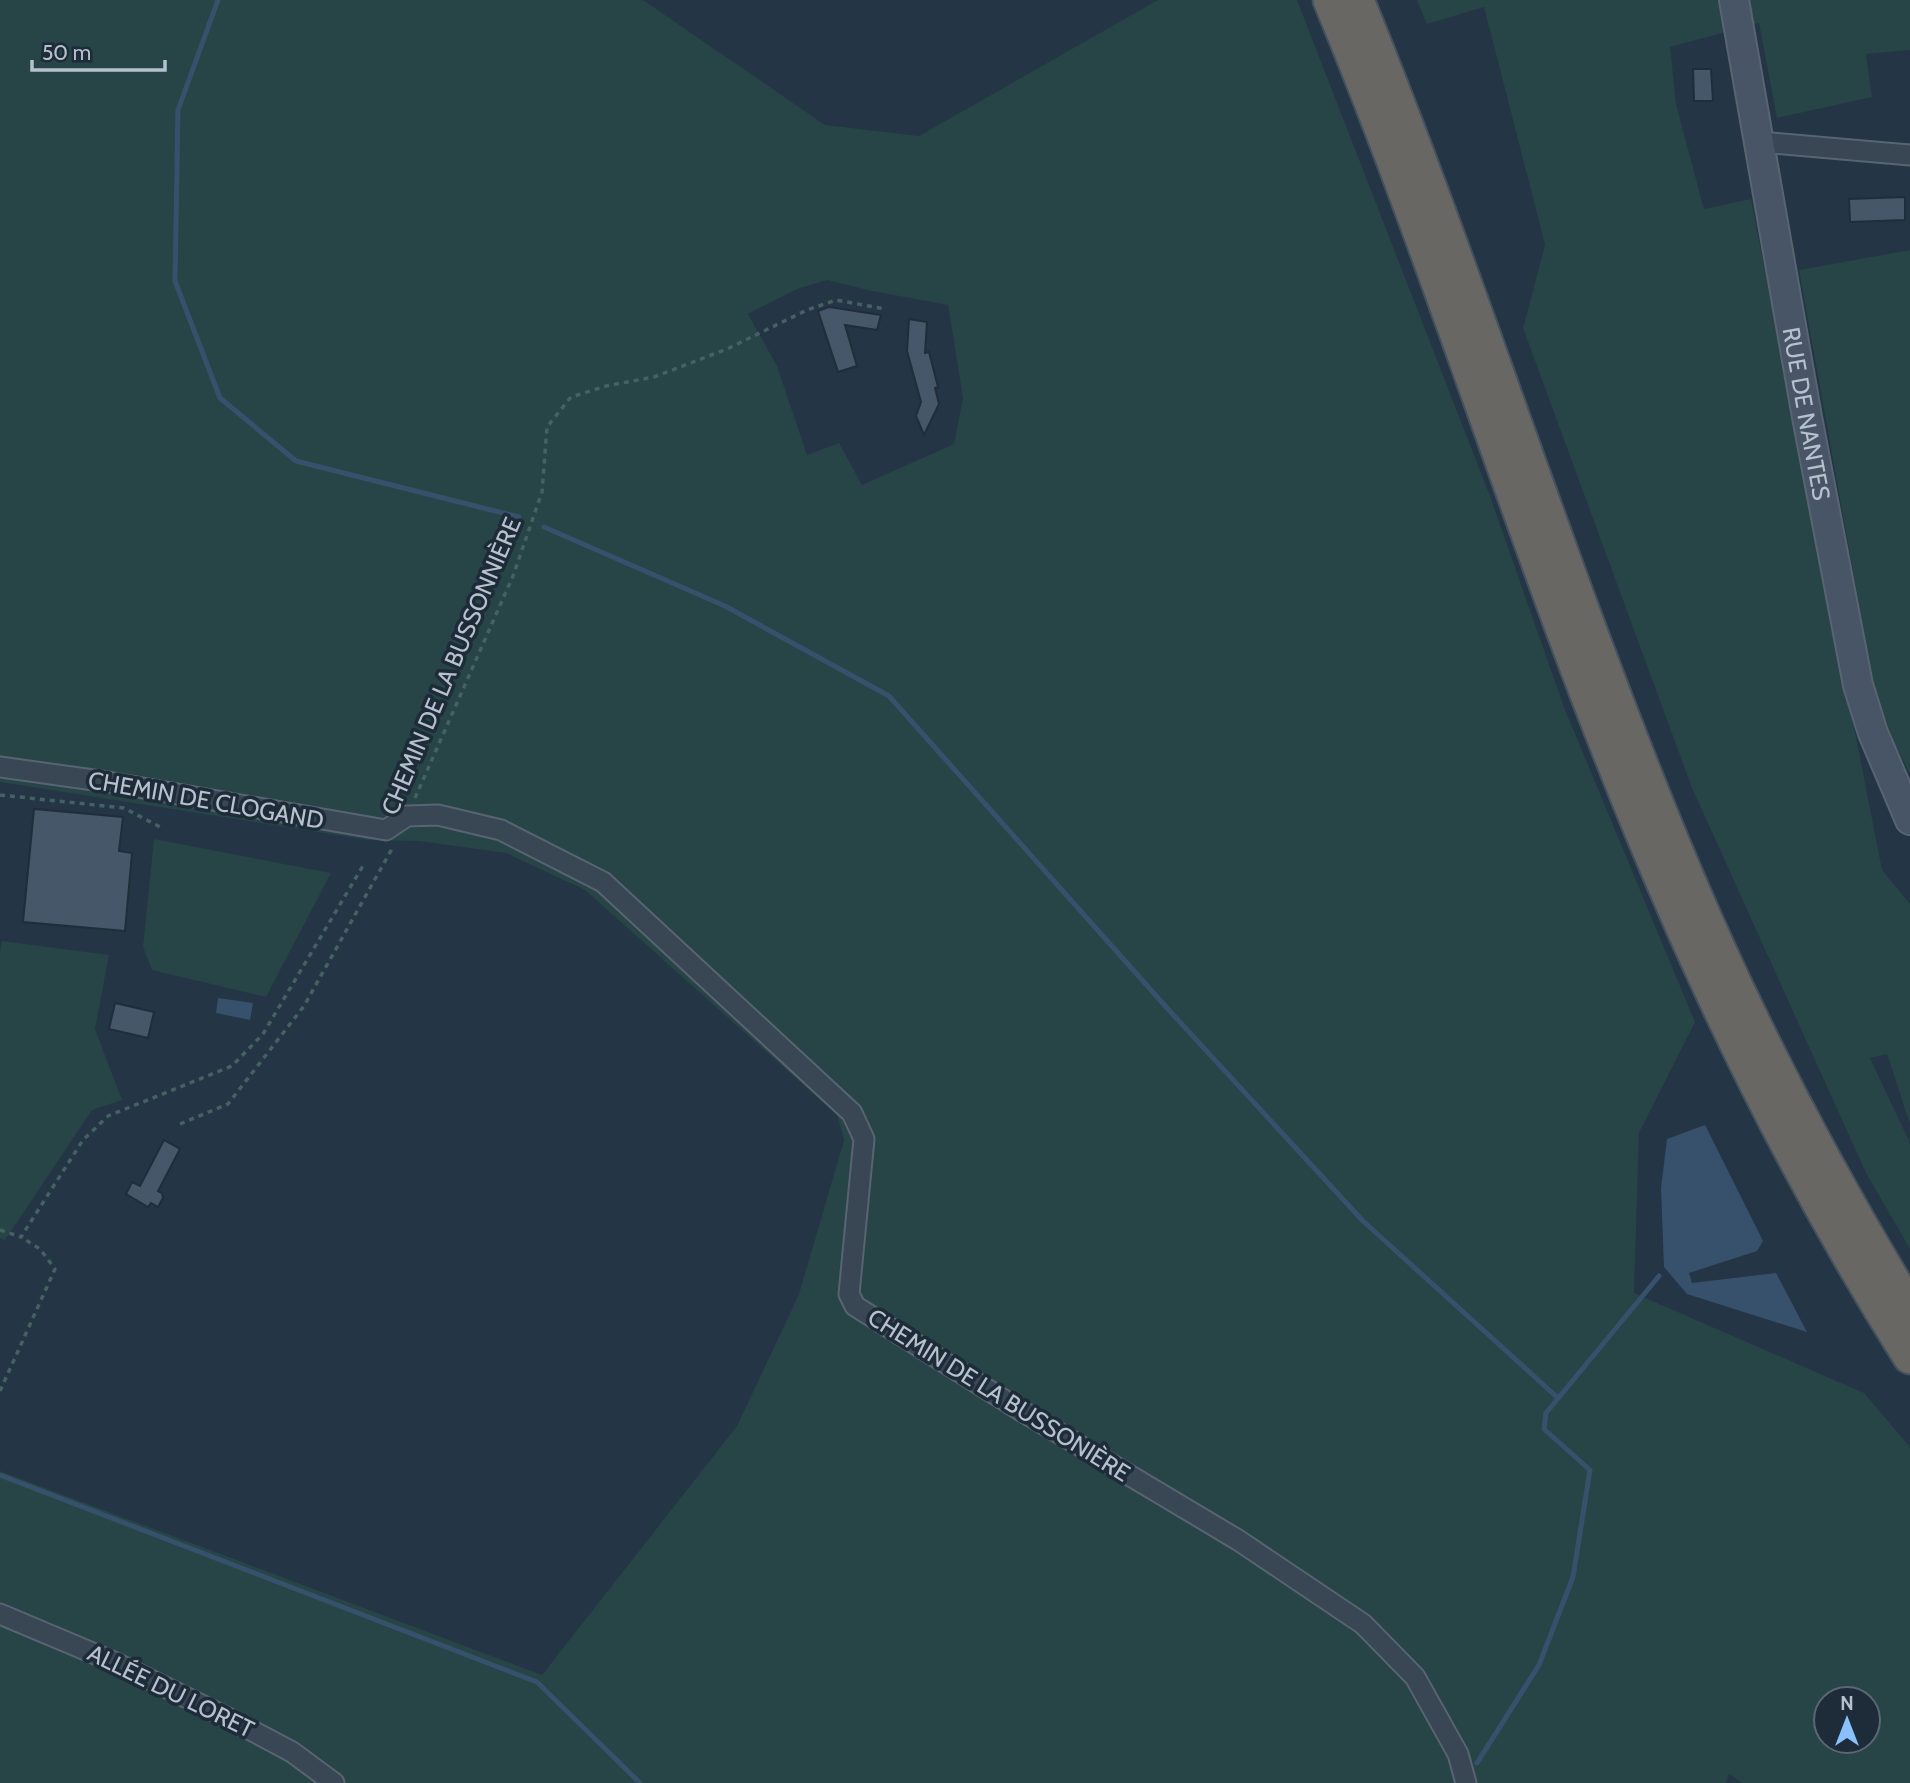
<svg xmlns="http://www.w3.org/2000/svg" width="1910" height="1783" font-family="Cabin,sans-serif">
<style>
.green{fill:#274446;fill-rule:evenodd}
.water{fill:#37516d}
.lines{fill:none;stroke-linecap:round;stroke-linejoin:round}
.stream{stroke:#37516d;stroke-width:5}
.building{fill:#465769;stroke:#202d3b;stroke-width:2}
.minor-casing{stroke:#586471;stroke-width:23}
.secondary-casing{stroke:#586471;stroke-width:32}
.trunk-casing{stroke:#44515e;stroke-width:37}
.path{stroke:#456162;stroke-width:3.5;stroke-dasharray:5 5;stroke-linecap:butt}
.minor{stroke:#394654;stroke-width:19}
.secondary{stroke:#475567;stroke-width:28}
.trunk{stroke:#696764;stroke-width:33}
.labels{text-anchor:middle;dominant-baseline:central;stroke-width:7;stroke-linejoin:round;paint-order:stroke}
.street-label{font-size:24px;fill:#b7c1ce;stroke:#1e2b39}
</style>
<rect width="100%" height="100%" fill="#243545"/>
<path class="green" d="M0,0H643L825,125L919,136L1158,0H1297L1490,496L1564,707L1695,1022L1639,1133L1634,1293L1864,1393L1910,1447V1783H1743L1729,1774L1726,1783H0V1471L542,1675L737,1426L799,1294L844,1140L837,1115L585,890L506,853L419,841L368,840L0,782ZM827,280L872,291L948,305L963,398L954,444L862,485L839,443L807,455L777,366L748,314L797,289ZM1826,1699H1868V1741H1826Z
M1417,0H1910V50L1866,54L1872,97L1777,118L1759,23L1670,47L1676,104L1704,209L1751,199L1882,870L1910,904V1124L1887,1054L1870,1058L1910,1143V1249L1866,1173L1692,788L1523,328L1545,245L1484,7L1427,24Z
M1910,250V774L1894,743L1874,688L1799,270Z
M154,839L331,873L266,997L152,970L143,947Z
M2,941L109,955L95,1029L122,1100L92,1110L5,1240L0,1238V953Z"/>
<path class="water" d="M218,998L253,1003L250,1020L216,1013Z
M1705,1125L1763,1241L1757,1251L1689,1273L1692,1283L1776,1273L1807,1332L1687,1294L1664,1267L1661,1188L1667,1139Z"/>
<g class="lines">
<path class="stream" d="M218,0L178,110L175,281L220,398L296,461L519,517
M544,527L725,606L889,696L1167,1008L1363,1221L1558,1398
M0,1475L537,1682L640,1783
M1477,1763L1539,1665L1573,1577L1590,1470L1544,1429L1546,1413L1659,1276"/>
</g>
<path class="building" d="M1693,69H1711L1713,101H1694Z
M1905,197V220L1850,222L1849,199Z
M829,307L881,315L877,330L845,325L857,366L838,372L818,311Z
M909,319L927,322L925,353L929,352L938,387L935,388L939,404L924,435L916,416L921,402L907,351Z
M34,809L123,817L119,851L132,853L125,931L23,922Z
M115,1003L154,1012L148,1038L109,1029Z
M164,1140L180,1149L158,1191L162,1193L163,1198L158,1207L151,1203L148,1207L126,1194L132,1182L140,1186Z"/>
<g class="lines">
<g class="minor-casing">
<path id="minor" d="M1760,142L1910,155
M0,767L108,782L386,830L407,816L438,815L501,830L603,882L852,1113L864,1139L849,1294L855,1306L1020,1410L1238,1540L1363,1624L1415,1677L1458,1754L1466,1783
M0,1614L114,1662L230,1719L292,1752L334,1783"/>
</g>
<g class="secondary-casing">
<g id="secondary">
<path id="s1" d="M1734,0L1807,417L1858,685L1873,733L1910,820"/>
</g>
</g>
<g class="trunk-casing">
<path id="trunk" d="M1330,0C1445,277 1530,565 1646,842C1720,1020 1807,1194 1910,1357
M1357,0C1475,289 1565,589 1687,877C1750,1026 1826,1170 1910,1309"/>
</g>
<path class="path" d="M0,795L124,808L162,828
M415,798L513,576L542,492L547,427L571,397L606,386L654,377L727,349L807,310L836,300L885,309
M180,1124L228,1104L304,1006L393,847
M0,1230L21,1237L83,1140L108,1116L232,1066L263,1034L364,864
M0,1391L55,1269L40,1249L21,1237"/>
<use href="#minor" class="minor"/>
<use href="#secondary" class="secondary"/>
<use href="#trunk" class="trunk"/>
</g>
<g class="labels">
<g class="street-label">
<text stroke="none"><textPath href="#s1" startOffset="420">RUE DE NANTES</textPath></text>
<text transform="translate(451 666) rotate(-67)">CHEMIN DE LA BUSSONNIÈRE</text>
<text transform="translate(206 800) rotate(10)">CHEMIN DE CLOGAND</text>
<text transform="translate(999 1395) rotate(32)">CHEMIN DE LA BUSSONIÈRE</text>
<text transform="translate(171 1691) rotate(26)">ALLÉE DU LORET</text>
</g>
</g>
<g transform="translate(1847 1720)"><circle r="33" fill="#1e2b39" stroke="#5b6775" stroke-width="2"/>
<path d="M0-5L12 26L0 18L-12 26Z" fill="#8ac0ff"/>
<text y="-10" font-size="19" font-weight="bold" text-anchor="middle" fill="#b7c1ce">N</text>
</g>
<path d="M32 60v10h133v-10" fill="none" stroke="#b7c1ce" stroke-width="3.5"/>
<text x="42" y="60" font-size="21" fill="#b7c1ce" stroke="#1e2b39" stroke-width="5" paint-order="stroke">50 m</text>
</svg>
